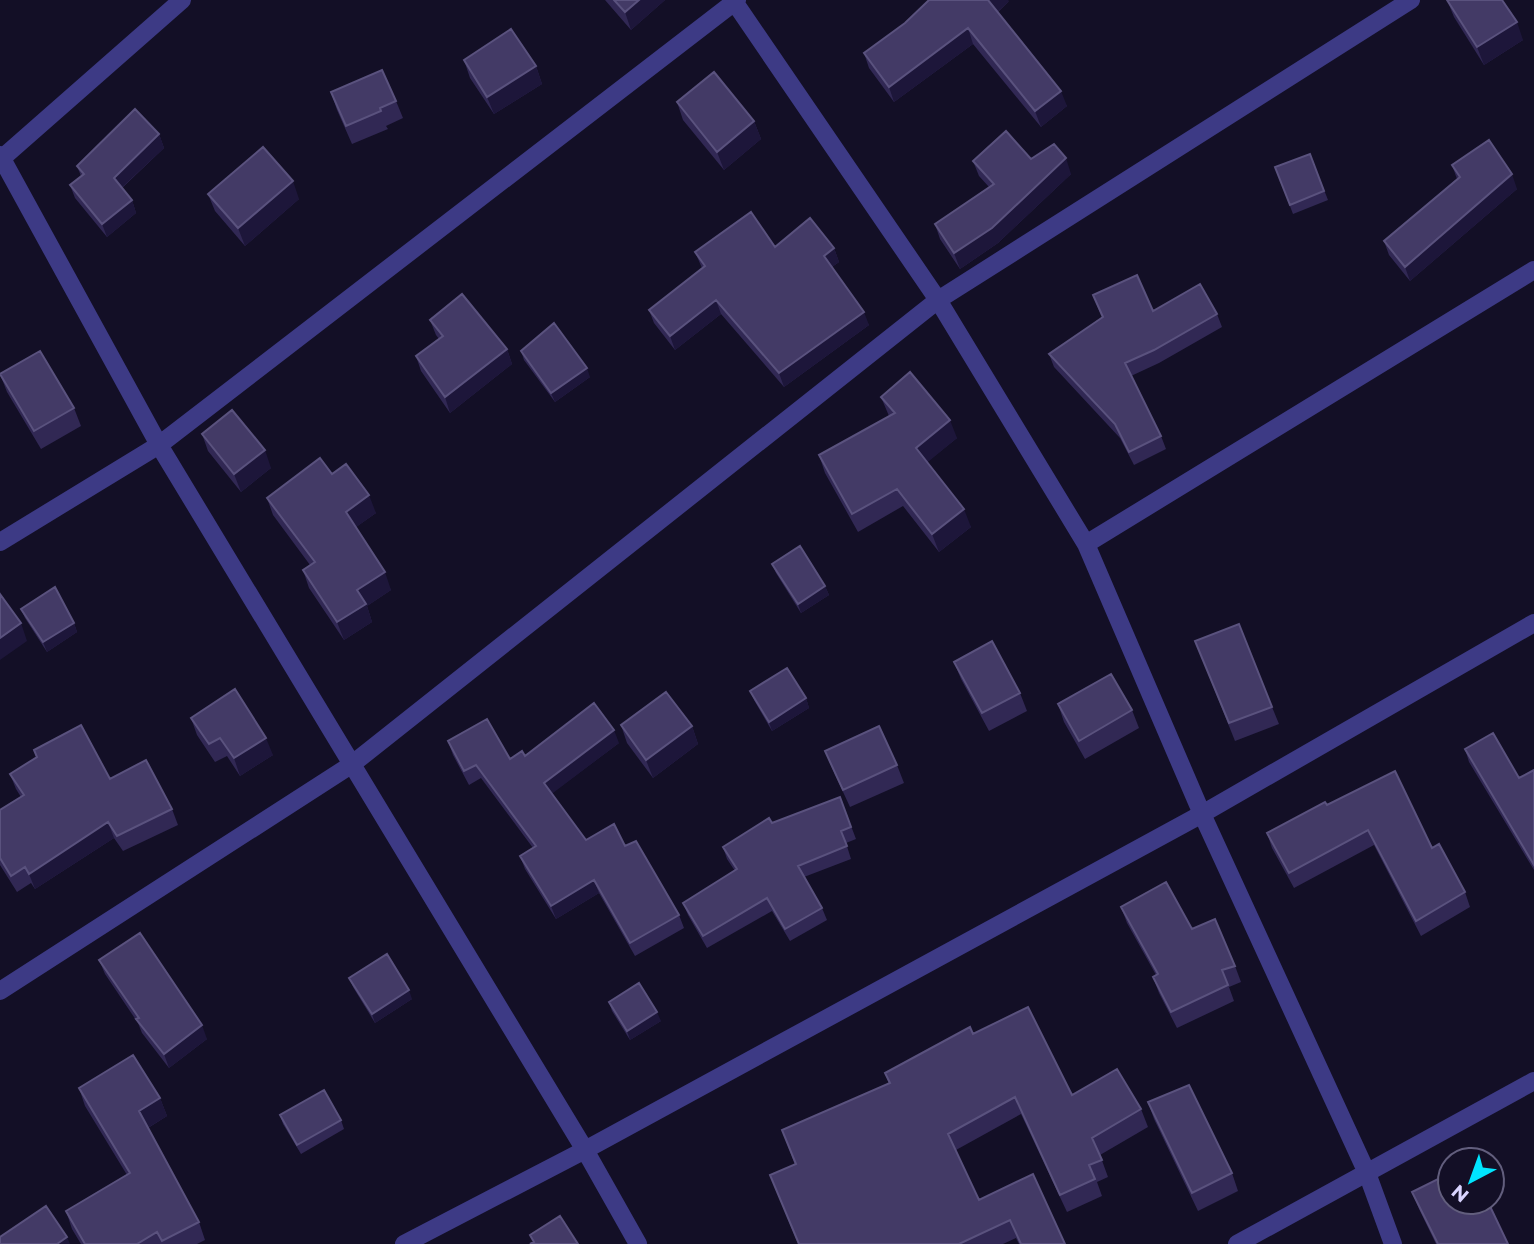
<svg xmlns="http://www.w3.org/2000/svg" width="1534" height="1244" font-family="Montserrat,sans-serif">
<style>
.lines{fill:none;stroke-linecap:round;stroke-linejoin:round}
.minor{stroke:#3d3a85;stroke-width:18}
.wall{fill:#312854}
.shaded-wall{fill:#1d163a}
.building{fill:#433a66;stroke:#5a527e;stroke-width:2}
</style>
<rect width="100%" height="100%" fill="#130f26"/>
<g class="lines">
<path class="minor" d="M733,0L938,300L1086,544L1202,814L1367,1173L1393,1244
M0,155L159,445L585,1150L638,1244
M0,160L182,0
M0,542L159,445L737,0
M1086,544L1534,270
M0,991L351,765L938,300L1411,0
M404,1244L585,1150L1202,814L1534,623
M1237,1244L1534,1081"/>
</g>
<path class="wall" d="M605,0H665L631,30Z
M1447,0L1523,40L1484,65L1454,17Z
M1009,1L998,12L1067,106L1041,127L973,44L894,102L869,68L864,53Z
M464,60L536,66L542,84L494,114L470,78Z
M331,92L396,101L403,118L386,126L388,129L352,144L337,110Z
M677,102L754,121L761,139L724,170L683,120Z
M159,134L164,148L122,188L132,200L136,213L107,237L75,198L70,185L81,176L77,166Z
M1310,154L1328,200L1293,214L1275,167Z
M1031,159L1071,174L998,243L960,269L940,239L935,224L989,187L979,176L973,161Z
M1452,165L1517,189L1410,281L1389,255L1384,241L1457,179Z
M208,194L299,199L245,246L215,211Z
M775,247L834,248L839,262L832,267L869,325L784,387L721,314L675,350L654,323L649,310L702,268L695,252Z
M1093,295L1153,311L1217,314L1222,327L1159,363L1131,376L1161,436L1166,449L1134,465L1120,438L1054,367L1049,354L1102,318Z
M430,320L507,349L512,364L450,413L421,371L416,356L439,339L436,335Z
M521,351L590,377L555,402L524,360Z
M0,374L74,408L81,426L41,449L7,392Z
M881,397L957,438L927,462L971,527L939,552L903,506L858,532L825,473L819,455L889,416Z
M202,434L271,468L241,492L208,451Z
M332,474L376,513L356,527L391,590L367,606L372,622L344,640L309,588L303,570L310,565L273,515L267,498Z
M772,564L825,586L829,595L801,613L776,573Z
M21,609L74,623L77,632L47,652L25,618Z
M1195,641L1272,707L1279,724L1235,741Z
M954,662L1020,693L1027,711L989,731L961,679Z
M750,691L806,698L809,708L772,731L754,700Z
M1058,704L1132,710L1139,728L1085,759L1064,722Z
M191,718L273,755L240,776L227,756L215,762L197,735Z
M621,725L692,726L698,744L653,778L627,743Z
M448,741L510,759L525,756L619,743L552,793L586,840L625,846L679,915L684,928L635,956L599,893L556,919L525,869L520,856L533,848L481,778L469,785L453,755Z
M1465,749L1519,778L1534,770V870L1469,762Z
M34,750L110,779L172,809L178,825L123,851L114,838L35,889L31,883L17,892L0,865V810L21,797L16,789L10,774L36,757Z
M825,751L897,765L904,783L850,807L832,768Z
M840,797L856,839L846,843L851,859L804,877L822,908L827,920L790,941L772,911L707,948L688,915L683,903L735,871L727,859L723,847L772,823Z
M1327,805L1432,848L1465,892L1470,907L1421,936L1374,845L1294,888L1272,848L1267,833Z
M1121,907L1192,929L1235,966L1241,982L1229,987L1234,1001L1177,1028L1159,993L1153,977L1156,975L1127,923Z
M99,960L207,1039L169,1068L142,1033L138,1023L105,974Z
M349,978L412,999L375,1023L353,987Z
M609,1002L661,1021L630,1040L612,1011Z
M973,1034L1072,1095L1141,1109L1148,1127L1100,1155L1108,1177L1097,1182L1102,1196L1067,1212L1021,1114L956,1150L979,1200L1065,1244H1019L1016,1238L1003,1244H798L770,1175L795,1165L782,1130L889,1084L885,1073Z
M79,1088L160,1098L167,1116L148,1128L199,1222L205,1240L197,1244H81L72,1229L66,1211L127,1175L85,1106Z
M1148,1102L1232,1173L1238,1191L1198,1211L1154,1119Z
M280,1115L341,1120L344,1129L301,1154L283,1124Z
M1412,1192L1508,1244H1436L1419,1209Z"/>
<path class="shaded-wall" d="M639,0H665L631,30L625,12Z
M988,0H1008L1009,1L994,15Z
M1517,22L1523,40L1484,65L1477,47Z
M968,28L973,44L894,102L889,87Z
M536,66L542,84L494,114L487,97Z
M1061,91L1067,106L1041,127L1035,111Z
M754,121L761,139L724,170L717,152Z
M159,134L164,148L118,191L114,178Z
M1066,158L1071,174L998,243L960,269L954,253Z
M1512,174L1517,189L1410,281L1405,267Z
M293,181L299,199L245,246L238,228Z
M132,200L136,213L107,237L102,224Z
M834,248L839,262L829,269L824,256Z
M716,300L721,314L675,350L670,336Z
M864,312L869,325L784,387L779,373Z
M507,349L512,364L450,413L445,397Z
M587,368L590,377L555,402L551,393Z
M950,420L957,438L923,466L916,448Z
M265,450L271,468L241,492L234,474Z
M369,495L376,513L352,530L346,512Z
M964,509L971,527L939,552L932,534Z
M385,572L391,590L367,606L372,622L344,640L337,622L357,590Z
M825,586L829,595L801,613L798,604Z
M21,623L27,641L0,660V638Z
M74,623L77,632L47,652L43,642Z
M806,698L809,708L772,731L769,722Z
M692,726L698,744L653,778L646,760Z
M614,730L619,743L549,796L544,783Z
M266,738L273,755L240,776L234,758Z
M108,822L114,838L35,889L29,874Z
M594,880L599,893L556,919L551,906Z
M409,990L412,999L375,1023L372,1014Z
M657,1012L661,1021L630,1040L627,1031Z
M202,1025L207,1039L169,1068L164,1054Z
M160,1098L167,1116L146,1129L139,1111Z
M67,1237L70,1244H57Z"/>
<path class="building" d="M614,0H639L625,12Z
M929,0H988L1061,91L1035,111L968,28L889,87L864,53L905,23Z
M1447,0H1502L1517,22L1477,47Z
M511,29L536,66L487,97L464,60Z
M382,70L396,101L380,108L381,111L346,126L331,92Z
M714,72L754,121L717,152L677,102Z
M135,109L159,134L114,178L132,200L102,224L70,185L84,174L77,166Z
M1006,131L1031,159L1054,144L1066,158L992,228L954,253L935,224L994,184L973,161Z
M1489,140L1512,174L1405,267L1384,241L1460,177L1452,165Z
M263,147L293,181L238,228L208,194Z
M1310,154L1324,191L1290,205L1275,167Z
M751,212L775,247L810,218L834,248L824,256L864,312L779,373L716,300L670,336L649,310L705,266L695,252Z
M1137,275L1153,311L1200,284L1217,314L1154,350L1125,363L1161,436L1129,452L1115,424L1049,354L1103,317L1093,295Z
M462,294L507,349L445,397L416,356L443,336L430,320Z
M554,323L587,368L551,393L521,351Z
M40,351L74,408L34,431L0,374Z
M910,372L950,420L916,448L964,509L932,534L897,489L852,514L819,455L895,413L881,397Z
M232,410L265,450L234,474L202,434Z
M320,458L332,474L346,464L369,495L346,512L385,572L357,590L366,604L337,622L303,570L315,562L267,498Z
M800,546L825,586L798,604L772,564Z
M55,587L74,623L43,642L21,609Z
M0,594L21,623L0,638Z
M1239,624L1272,707L1229,723L1195,641Z
M992,641L1020,693L982,713L954,662Z
M787,668L806,698L769,722L750,691Z
M1111,674L1132,710L1079,741L1058,704Z
M235,689L266,738L234,758L220,738L209,744L191,718Z
M666,692L692,726L646,760L621,725Z
M594,703L614,730L544,783L586,840L614,824L625,846L636,841L679,915L630,943L594,880L551,906L520,856L536,846L476,765L464,771L448,741L487,719L510,759L522,751L525,756Z
M81,725L110,779L146,760L172,809L117,836L108,822L29,874L25,867L11,876L0,858V810L24,795L10,774L37,757L34,750Z
M879,726L897,765L843,790L825,751Z
M1493,733L1519,778L1534,770V865L1465,749Z
M1395,771L1432,848L1439,844L1465,892L1416,921L1368,830L1289,873L1267,833L1325,802L1327,805Z
M840,797L851,827L841,831L847,846L798,866L822,908L785,929L767,898L703,936L683,903L737,869L723,847L769,818L772,823Z
M1166,882L1192,929L1215,919L1235,966L1222,970L1228,985L1171,1012L1153,977L1158,974L1121,907Z
M140,933L202,1025L164,1054L136,1019L139,1018L99,960Z
M387,954L409,990L372,1014L349,978Z
M639,983L657,1012L627,1031L609,1002Z
M1028,1007L1072,1095L1117,1069L1141,1109L1092,1138L1102,1160L1089,1165L1095,1179L1060,1195L1015,1097L948,1134L979,1200L1033,1174L1065,1244H1021L1010,1220L959,1244H799L770,1175L796,1164L782,1130L890,1083L885,1073L970,1027L973,1034Z
M133,1055L160,1098L139,1111L199,1222L162,1241L157,1232L137,1244H85L66,1211L130,1173L79,1088Z
M1189,1085L1232,1173L1192,1193L1148,1102Z
M324,1090L341,1120L297,1145L280,1115Z
M1450,1173V1202H1488L1508,1244H1438L1412,1192Z
M46,1206L67,1237L57,1244H0V1237Z
M560,1216L578,1244H530L534,1242L530,1235Z"/>
<g transform="translate(1471 1181) rotate(221)"><circle r="33" fill="#130f26" stroke="#625e7d" stroke-width="2"/>
<path d="M0-5L12 26L0 18L-12 26Z" fill="#00e5ff"/>
<text y="-10" font-size="19" font-weight="bold" text-anchor="middle" fill="#d9d4ff">N</text>
</g>
</svg>
